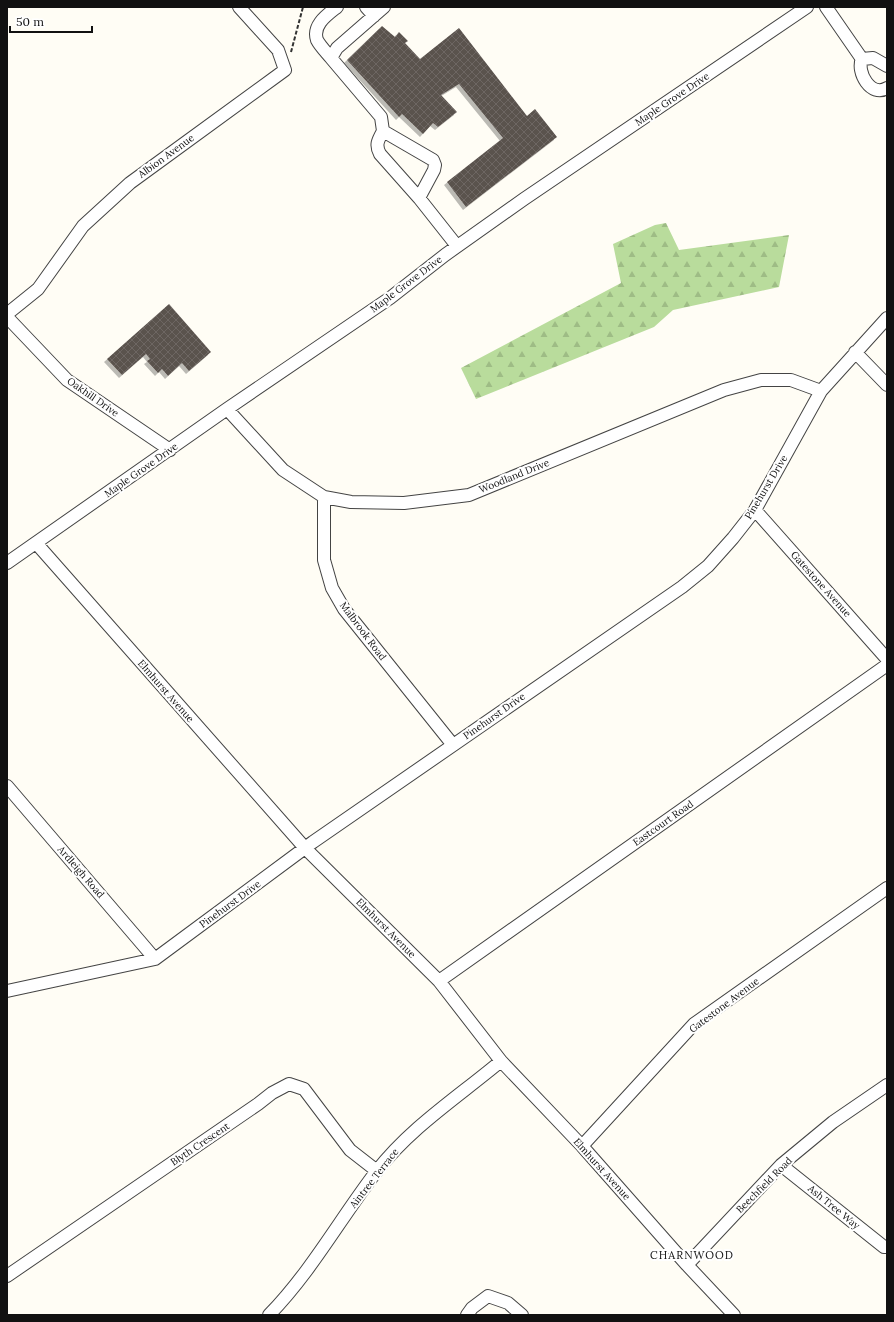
<svg xmlns="http://www.w3.org/2000/svg" width="894" height="1322" font-family="Lora,serif">
<style>
.forest{fill:url(#forest-firs)}
.building{fill:url(#building-cross-hatch);filter:url(#shadow)}
.lines{fill:none;stroke-linecap:round;stroke-linejoin:round}
.minor-casing{stroke:#444;stroke-width:14}
.path{stroke:#333;stroke-width:2;stroke-dasharray:4 2;stroke-linecap:butt}
.minor{stroke:#fff;stroke-width:12}
.labels{text-anchor:middle;dominant-baseline:central;stroke-width:4;stroke-linejoin:round;paint-order:stroke}
.street-label{font-size:10px;fill:#111;stroke:#fff}
.neighbourhood-label{font-size:11px;letter-spacing:1px;fill:#111;stroke:#fff}
</style>
<defs>
<pattern id="forest-firs" width="22" height="20" patternUnits="userSpaceOnUse"><rect width="22" height="20" fill="#b9dc9c"/><path d="M5 1l3.5 6h-7zM16 11l3.5 6h-7z" fill="#9ebc85"/></pattern>
<pattern id="building-cross-hatch" width="8" height="8" patternUnits="userSpaceOnUse"><rect width="8" height="8" fill="#5a524d"/><path d="M0 0l8 8M0 8l8-8" fill="none" stroke="#6d6662"/></pattern>
<filter id="shadow"><feDropShadow dx="-3" dy="3" stdDeviation="0" flood-color="#0004"/></filter>
</defs>
<rect width="100%" height="100%" fill="#fffdf5"/>
<path class="forest" d="M666,223L679,250L789,235L779,287L673,310L654,327L476,399L461,368L621,283L613,244L655,225Z"/>
<path class="building" d="M382,26L395,37L399,32L408,41L405,43L420,59L459,28L527,116L535,109L557,137L466,207L447,182L503,138L459,84L441,95L457,112L438,127L433,123L423,134L402,114L399,117L347,60Z
M169,304L211,352L189,371L182,363L168,376L162,369L158,373L147,361L150,359L146,354L122,375L107,359Z"/>
<g class="lines">
<g class="minor-casing">
<path id="minor" d="M366,7L374,16
M384,7L337,48L331,58L381,117L383,131L433,160L435,165L434,170L419,198
M826,7L862,59
M331,58C327,53 320,46 317,40C312,25 327,15 337,7
M862,59C856,72 871,98 887,88
M862,59L873,58L887,66
M383,131C378,140 375,145 380,154L419,198L457,246
M7,314L38,289L83,226L130,183L285,70L278,50L239,7
M7,317L67,380L170,450
M855,352L887,385
M227,409L283,470L324,497L351,502L404,503L469,495L724,390L761,380H791L821,391
M324,497V560L332,588L344,609L453,745
M755,510L887,659
M36,543L305,848L439,981L501,1061L582,1146L687,1265L734,1315
M7,563L227,409L390,298L445,255L524,199L807,7
M7,786L155,959
M439,981L887,665
M7,991L155,959L313,842L682,587L708,566L733,538L755,510L821,391L887,318
M582,1146L694,1024L887,888
M781,1165L884,1247H887
M687,1265L781,1165L833,1122L887,1085
M7,1276L258,1104L272,1093L289,1084L304,1089L350,1150L377,1171
M269,1315C311,1272 340,1219 376,1172C411,1127 458,1097 501,1061
M467,1315L472,1308L488,1296L508,1303L522,1315"/>
</g>
<path class="path" d="M291,52L303,7"/>
<use href="#minor" class="minor"/>
</g>
<g class="labels">
<g class="street-label">
<text transform="translate(672 99) rotate(-34)">Maple Grove Drive</text>
<text transform="translate(166 156) rotate(-36)">Albion Avenue</text>
<text transform="translate(406 284) rotate(-37)">Maple Grove Drive</text>
<text transform="translate(93 397) rotate(35)">Oakhill Drive</text>
<text transform="translate(141 470) rotate(-35)">Maple Grove Drive</text>
<text transform="translate(514 476) rotate(-22)">Woodland Drive</text>
<text transform="translate(766 487) rotate(-59)">Pinehurst Drive</text>
<text transform="translate(821 584) rotate(48)">Gatestone Avenue</text>
<text transform="translate(363 631) rotate(53)">Malbrook Road</text>
<text transform="translate(166 691) rotate(49)">Elmhurst Avenue</text>
<text transform="translate(494 716) rotate(-35)">Pinehurst Drive</text>
<text transform="translate(663 823) rotate(-35)">Eastcourt Road</text>
<text transform="translate(81 872) rotate(49)">Ardleigh Road</text>
<text transform="translate(230 904) rotate(-36)">Pinehurst Drive</text>
<text transform="translate(386 928) rotate(45)">Elmhurst Avenue</text>
<text transform="translate(724 1005) rotate(-37)">Gatestone Avenue</text>
<text transform="translate(200 1144) rotate(-34)">Blyth Crescent</text>
<text transform="translate(602 1169) rotate(48)">Elmhurst Avenue</text>
<text transform="translate(374 1178) rotate(-52)">Aintree Terrace</text>
<text transform="translate(764 1185) rotate(-45)">Beechfield Road</text>
<text transform="translate(834 1207) rotate(39)">Ash Tree Way</text>
</g>
<g class="neighbourhood-label">
<text x="692" y="1255">CHARNWOOD</text>
</g>
</g>
<rect width="894" height="1322" fill="none" stroke="#111111" stroke-width="16"/>
<path d="M10 26v6h82v-6" fill="none" stroke="#111111" stroke-width="2"/>
<text x="16" y="26" font-size="12" fill="#111111" stroke="#ffffff" stroke-width="3" paint-order="stroke">50 m</text>
</svg>
